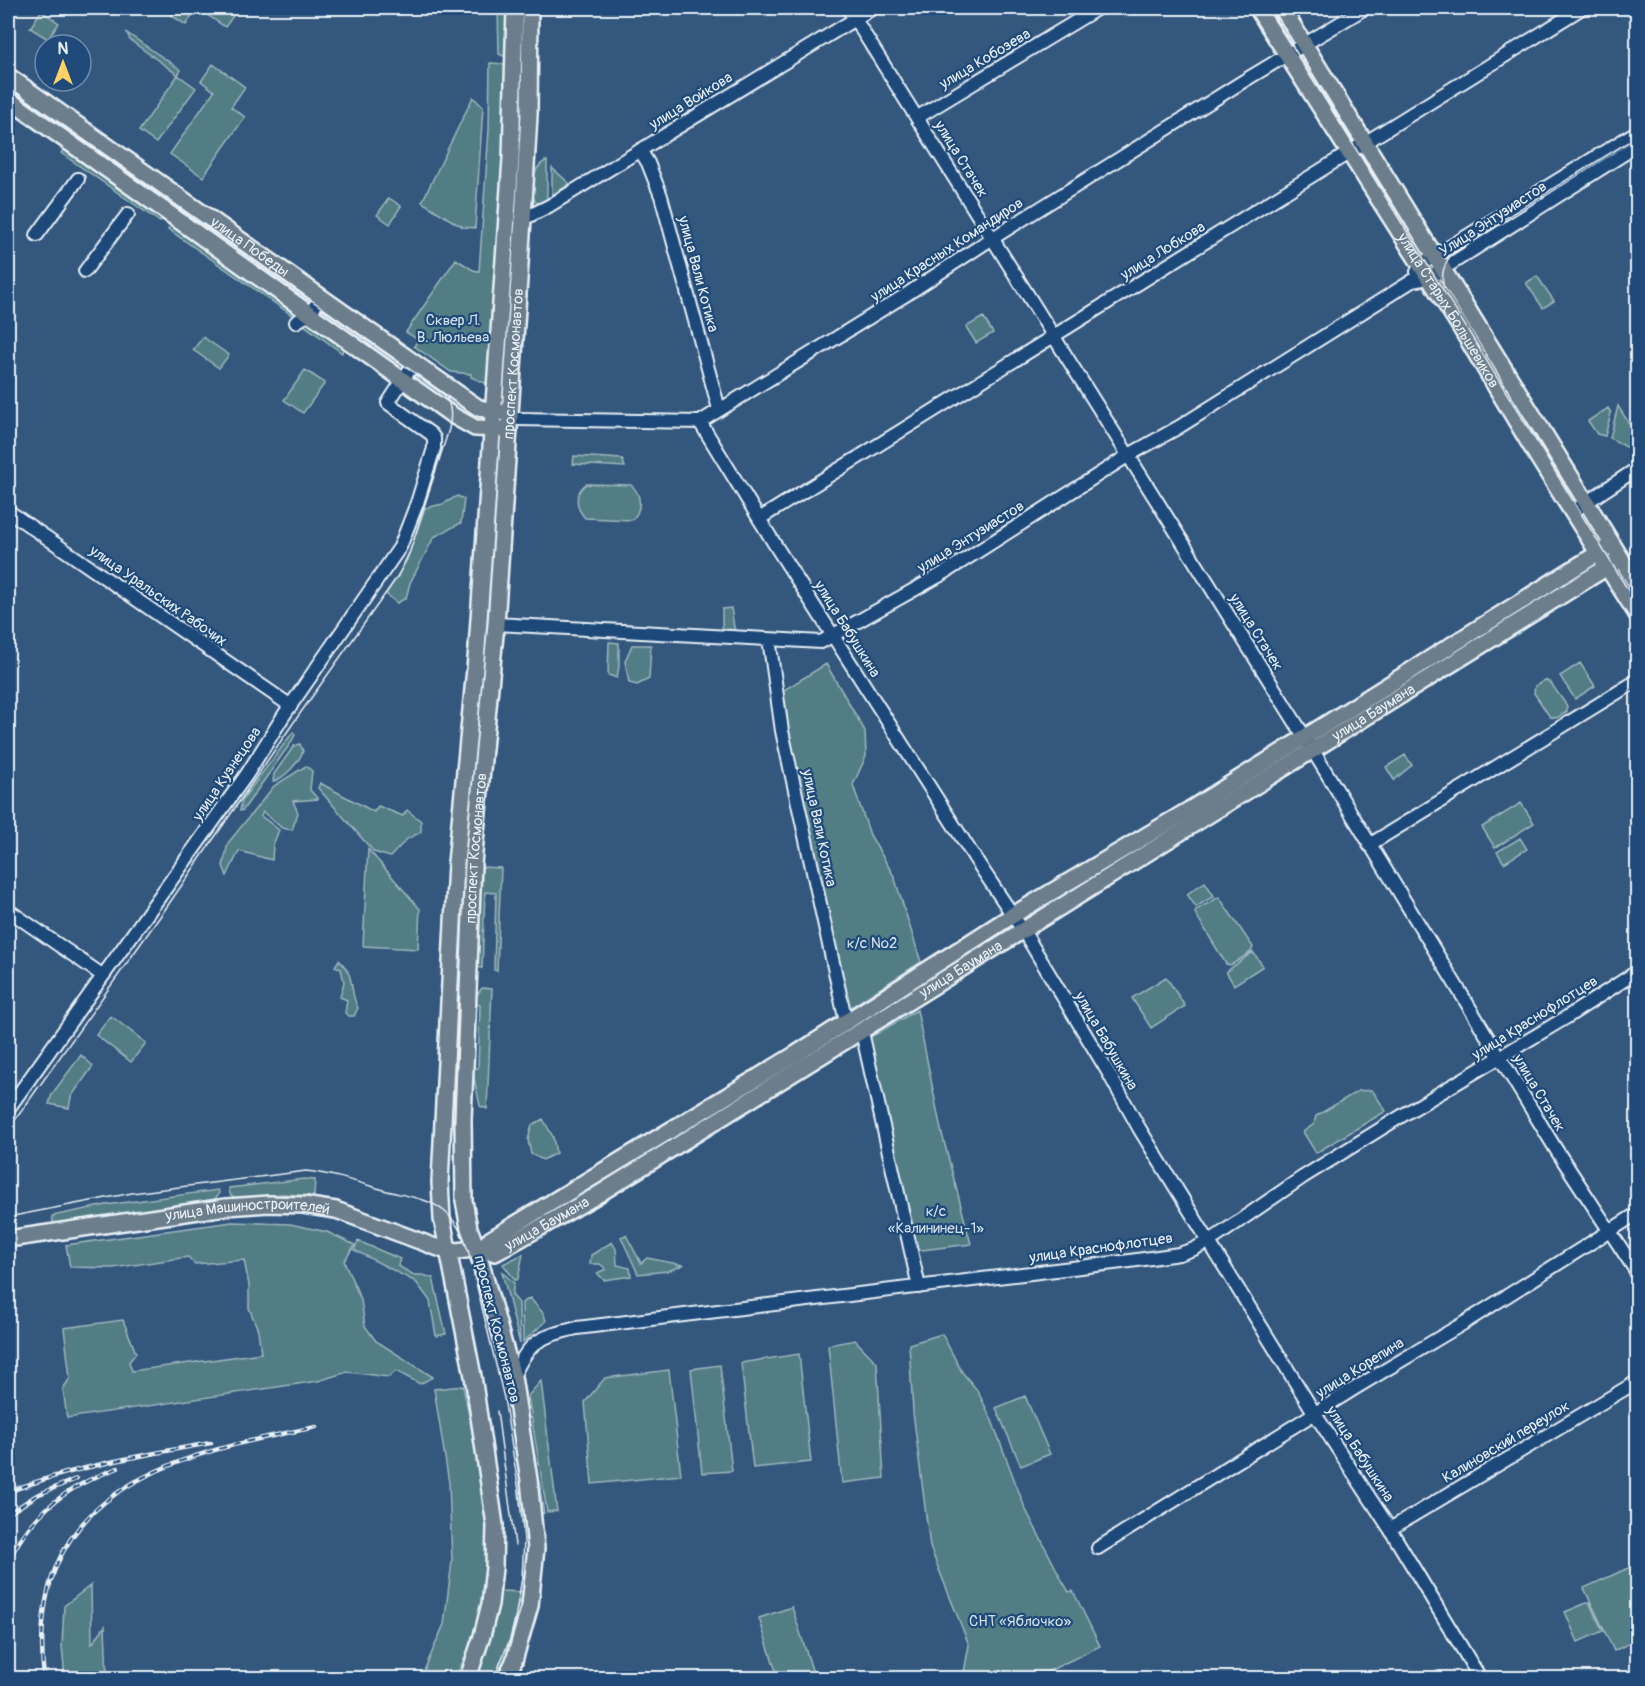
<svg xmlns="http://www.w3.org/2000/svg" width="1645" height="1686" font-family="Pangolin,sans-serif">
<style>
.green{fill:#527d85;stroke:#9db7be;stroke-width:1.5}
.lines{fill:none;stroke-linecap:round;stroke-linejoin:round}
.minor-casing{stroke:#e8f1f8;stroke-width:16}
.major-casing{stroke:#e8f1f8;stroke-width:20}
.minor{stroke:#1f4a7a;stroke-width:12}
.major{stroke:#6c7d8b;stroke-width:15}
.tram{stroke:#e8f1f8;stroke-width:1.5}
.rail-casing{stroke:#e8f1f8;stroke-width:4.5}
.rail{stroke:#1f4a7a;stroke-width:2;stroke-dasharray:7;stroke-linecap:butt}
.labels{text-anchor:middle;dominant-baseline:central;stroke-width:4.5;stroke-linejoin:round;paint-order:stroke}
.street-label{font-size:15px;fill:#e8f1f8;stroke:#1f4a7a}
.park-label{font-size:15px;fill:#d2e0e7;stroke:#1f4a7a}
</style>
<rect width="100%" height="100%" fill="#34577d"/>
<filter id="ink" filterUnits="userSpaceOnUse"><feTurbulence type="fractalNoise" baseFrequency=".0167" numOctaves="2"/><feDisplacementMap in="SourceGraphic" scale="12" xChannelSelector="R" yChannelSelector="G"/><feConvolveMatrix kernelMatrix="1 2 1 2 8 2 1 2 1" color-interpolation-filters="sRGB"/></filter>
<g filter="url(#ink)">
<path class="green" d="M160,8H197L186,25Z
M205,8H239L225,27L206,14Z
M498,8H506V54L503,56L499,54Z
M41,11L59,23L48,39L30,28Z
M127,33L181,70L178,75L196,88L156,143L139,131L178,75L130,40Z
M490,63L505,64L504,133L487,384L471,377V374L451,372L414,346L418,340L406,332L456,259L473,270L479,271L489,130Z
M213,64L245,87L231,107L245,117L203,177L170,154L214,91L201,81Z
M473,97L483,107L475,228L462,227L461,225L457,224L422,202Z
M65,147L162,214L160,222L61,153Z
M545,161H547V201L536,203C528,190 532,169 545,161Z
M552,168L570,184L552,195Z
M389,198L401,206L390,224L377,215Z
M174,222L294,307L293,316L168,229Z
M1537,276L1554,301L1543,308L1526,283Z
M308,317L344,343L342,353L300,322Z
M983,317L993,333L976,343L966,327Z
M203,337L229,355L219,368L193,350Z
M305,370L325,383L303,413L284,400Z
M1618,406L1637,436V443L1626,447L1610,438Z
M1608,408L1611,413L1605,436L1597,434L1588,421Z
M574,456L622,459L625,467L573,464Z
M586,484L631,485C642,494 642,510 632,520L585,518C575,507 574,493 586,484Z
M457,496L464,499L461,523L434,537L410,583L406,598L397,603L386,594L407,560L425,508L443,504Z
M731,608L735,633L722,629V609Z
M609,642L619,643V666L617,678L608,675Z
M632,645H651L649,679L637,685L629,683L625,661Z
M1580,663L1595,686L1575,699L1560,676Z
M826,664L865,731L866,756L853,785L870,835L894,876L921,962L848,1009L779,693Z
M1545,680L1551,683L1567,706V712L1557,718L1550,717L1534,693L1535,686Z
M293,732L295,735L290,744L243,810L240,811L242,800Z
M300,744L303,751C299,763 284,778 273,782L274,774L294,746Z
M1405,755L1412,765L1394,780L1386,767Z
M306,766L312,771L310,790L318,799L293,801L298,813L292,830L282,828L263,812L261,816L279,830L273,845L272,860L239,851L227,876L223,866L228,843L274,786Z
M320,783L374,812L378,806L403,816L407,810L421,821V832L407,839L390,857L374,852L318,788Z
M1521,803L1534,823L1495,848L1482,827Z
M1520,838L1527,849L1504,863L1497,852Z
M368,849L420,909L418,949L363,946Z
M481,867L501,868L497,971L494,970L496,893L485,892L482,968L476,967Z
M1205,882L1214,896L1196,907L1187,894Z
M1219,897L1253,947L1251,952L1231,965L1226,964L1195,913L1196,910Z
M1253,952L1263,966L1234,985L1226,972Z
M339,960C357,978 348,989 358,1008L354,1016H349L345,1013L347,1000L340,997L344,982L341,969L335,966Z
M1166,977L1185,1006L1151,1028L1132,998Z
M482,988L492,989L487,1109L480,1106L472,1069L478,1068L480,1005L476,1004L477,995Z
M917,1010L941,1130L971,1244L914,1251L869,1038Z
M111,1016L146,1043L131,1062L96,1035Z
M81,1055L93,1066L71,1097L69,1108L49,1104L52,1094Z
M1372,1090L1386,1111L1316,1153L1303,1132L1314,1124L1316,1116L1358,1091Z
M543,1119L553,1137L556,1153L543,1160L531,1154L528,1140L532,1125Z
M304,1179L315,1180L314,1196L284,1194L235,1198L230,1194L229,1188Z
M218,1190L219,1193L214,1201L54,1226L52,1216L106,1205Z
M232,1222L290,1224L327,1232L355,1245L344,1261L361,1300L365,1326L376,1341L433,1377L420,1384L396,1371L389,1377L347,1372L318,1381L67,1418L63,1389L70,1378L64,1328L123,1320L136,1353L129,1362L132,1371L261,1353L258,1330L249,1308V1285L244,1260L195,1264L188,1257L113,1268L70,1267L66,1245Z
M626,1235L641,1263L647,1258L683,1265L668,1271L638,1274L621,1237Z
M358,1241L400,1259L398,1266L414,1275H423L433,1278L446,1334L436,1336L430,1301L416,1282L354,1250Z
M612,1242L616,1249L617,1265L630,1268L631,1276L604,1280L597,1273L606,1269L600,1264H590L591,1255Z
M523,1254L518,1279L515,1280L503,1264Z
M502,1272L514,1283L512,1295L519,1303L520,1344Z
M530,1298L544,1314L546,1321L523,1342L522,1303Z
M942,1334L962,1372L977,1390L991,1418L1025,1508L1063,1582L1069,1592L1073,1591L1100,1646L1035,1678H963L969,1645L930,1547L913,1412L909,1344Z
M855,1340L877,1363L884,1478L842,1483L828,1345Z
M799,1354L811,1462L753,1468L741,1363Z
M720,1365L732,1471L702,1473L691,1369Z
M521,1368L544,1513L542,1514L520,1372Z
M669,1370L681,1475L592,1484L585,1402L605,1378Z
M541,1381L557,1511L547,1512L528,1396Z
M463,1386L478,1460L488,1541L485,1589L473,1640L455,1678H421L444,1624L452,1562L449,1483L434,1389Z
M1025,1396L1050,1454L1021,1466L996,1408Z
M1637,1564V1639L1614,1651L1584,1588Z
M91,1585L92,1644L105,1626L107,1678H65L62,1646L64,1606Z
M500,1591L523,1592C518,1622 511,1650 500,1678H476L492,1635Z
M1589,1602L1603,1631L1578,1642L1565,1612Z
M792,1607L814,1676L807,1678H778L759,1618Z"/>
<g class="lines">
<g class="minor-casing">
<path id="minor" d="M848,8L1304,736L1557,1151L1638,1274
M918,117L1098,8
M640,150L648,163L661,196L719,409
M523,219L549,206L873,8
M37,235L78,179
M85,271L128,214
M1417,272L1420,265L1638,131
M296,322L309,314L321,298
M518,419L700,422L904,296L988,241L1242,82L1365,8
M700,422L777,548L976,860L1024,932L1108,1072L1139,1128L1315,1414L1390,1529L1480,1678
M8,511L291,706
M1572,512L1638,468
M759,519C1033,348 1308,179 1582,8
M496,624L821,642L944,573L1129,455L1179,427L1412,281L1428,278L1435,274L1638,145
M769,639L782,731L846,1022
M1369,845L1638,680
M8,910L102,975
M862,1032L919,1287
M8,1109L247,774L284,715L400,547L417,503L434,448V438L431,434L388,403L414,363
M513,1377C529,1340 540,1337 577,1328L1130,1261L1179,1254L1194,1249L1216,1237L1303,1177L1408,1112L1567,1017L1638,971
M1390,1529L1638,1381
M1098,1548L1357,1387L1464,1323L1638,1213"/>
</g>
<g class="major-casing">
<g id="major">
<path id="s1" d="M1257,8L1459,325L1537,456L1638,616"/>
<path d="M1282,8L1638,586"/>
<path id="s2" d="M8,76L467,400L479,408L500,412"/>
<path d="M8,99L452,415L475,428L499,429"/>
<path id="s3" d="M8,1239L226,1207L269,1204L303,1205L336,1210L449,1252L481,1248L495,1253L594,1197L660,1156L1620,559"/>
<path d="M481,1248L491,1239L796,1054L1013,915L1189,810L1611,545"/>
<path d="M468,1678L482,1636L490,1604L494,1568L495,1525L473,1376L442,1219L440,1182L456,863L477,648L511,159L515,8"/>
<path id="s4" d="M506,1678L514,1661L530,1606L536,1548L529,1480L513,1377L477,1249L469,1228L464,1201L463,1120L473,864L496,624L523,219L529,115L530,8"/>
</g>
</g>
<use href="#minor" class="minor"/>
<use href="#major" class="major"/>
<path class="tram" d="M1269,8L1638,606
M8,87L445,394C451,406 452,415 449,429L410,551L398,576L294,722L164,911L8,1130
M1444,288C1439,272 1446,259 1457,248L1638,136
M8,1217L132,1193L306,1171C334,1174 360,1183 387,1191C406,1196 428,1198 444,1211C457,1221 462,1235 468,1250L504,1398L519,1491L524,1540L522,1578L515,1619L510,1639L494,1678
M497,1411L515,1545"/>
<g class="rail-casing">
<path id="rail" d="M8,1492C72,1467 143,1455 211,1443
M8,1514L37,1495L76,1479
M8,1561C33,1512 67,1486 118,1468
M44,1678C24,1491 167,1456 316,1427"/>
</g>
<use href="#rail" class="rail"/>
</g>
</g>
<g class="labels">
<g class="street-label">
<text transform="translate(985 59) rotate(-31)">улица Кобозева</text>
<text transform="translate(691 101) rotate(-32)">улица Войкова</text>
<text transform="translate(961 159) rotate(58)">улица Стачек</text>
<text transform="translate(1493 219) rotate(-33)">Улица Энтузиастов</text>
<text stroke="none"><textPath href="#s2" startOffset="296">улица Победы</textPath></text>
<text transform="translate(947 250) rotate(-33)">улица Красных Командиров</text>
<text transform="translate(1163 251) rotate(-32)">улица Лобкова</text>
<text transform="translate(698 274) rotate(75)">улица Вали Котика</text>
<text stroke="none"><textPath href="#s1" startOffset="358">улица Старых Большевиков</textPath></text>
<text stroke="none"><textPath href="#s4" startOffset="1329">проспект Космонавтов</textPath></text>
<text transform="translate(971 537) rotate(-32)">улица Энтузиастов</text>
<text transform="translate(158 596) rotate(35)">улица Уральских Рабочих</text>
<text transform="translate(847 629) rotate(58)">улица Бабушкина</text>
<text transform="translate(1256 632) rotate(58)">улица Стачек</text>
<text stroke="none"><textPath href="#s3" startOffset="1530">улица Баумана</textPath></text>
<text transform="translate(227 774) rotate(-56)">улица Кузнецова</text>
<text transform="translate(819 828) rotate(78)">улица Вали Котика</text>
<text stroke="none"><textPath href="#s4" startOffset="843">проспект Космонавтов</textPath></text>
<text stroke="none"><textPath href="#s3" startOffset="1044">улица Баумана</textPath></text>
<text transform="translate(1535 1018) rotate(-32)">улица Краснофлотцев</text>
<text transform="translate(1106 1041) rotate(60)">улица Бабушкина</text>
<text transform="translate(1539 1093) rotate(59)">улица Стачек</text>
<text stroke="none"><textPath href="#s3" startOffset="242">улица Машиностроителей</textPath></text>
<text stroke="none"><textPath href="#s3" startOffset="558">улица Баумана</textPath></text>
<text transform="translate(1101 1248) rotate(-8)">улица Краснофлотцев</text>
<text transform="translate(497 1329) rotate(76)">проспект Космонавтов</text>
<text transform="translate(1360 1368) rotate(-32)">улица Корепина</text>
<text transform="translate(1506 1442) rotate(-31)">Калиновский переулок</text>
<text transform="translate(1360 1454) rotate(57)">улица Бабушкина</text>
</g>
<g class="park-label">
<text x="453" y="320">Сквер Л.<tspan x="453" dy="17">В. Люльева</tspan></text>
<text x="872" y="943">к/с №2</text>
<text x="936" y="1211">к/с<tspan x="936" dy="17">«Калининец-1»</tspan></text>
<text x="1020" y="1621">СНТ «Яблочко»</text>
</g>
</g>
<rect width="1645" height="1686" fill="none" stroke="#1f4a7a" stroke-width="30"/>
<rect x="15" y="15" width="1615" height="1656" fill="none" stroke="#e8f1f8" stroke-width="2" filter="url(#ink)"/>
<g transform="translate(63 63)"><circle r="28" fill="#1f4a7a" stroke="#6f8dac" stroke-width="1.5"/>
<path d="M0-4.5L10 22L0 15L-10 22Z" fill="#ffd166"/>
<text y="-9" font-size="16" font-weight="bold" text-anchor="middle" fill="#e8f1f8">N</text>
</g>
</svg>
